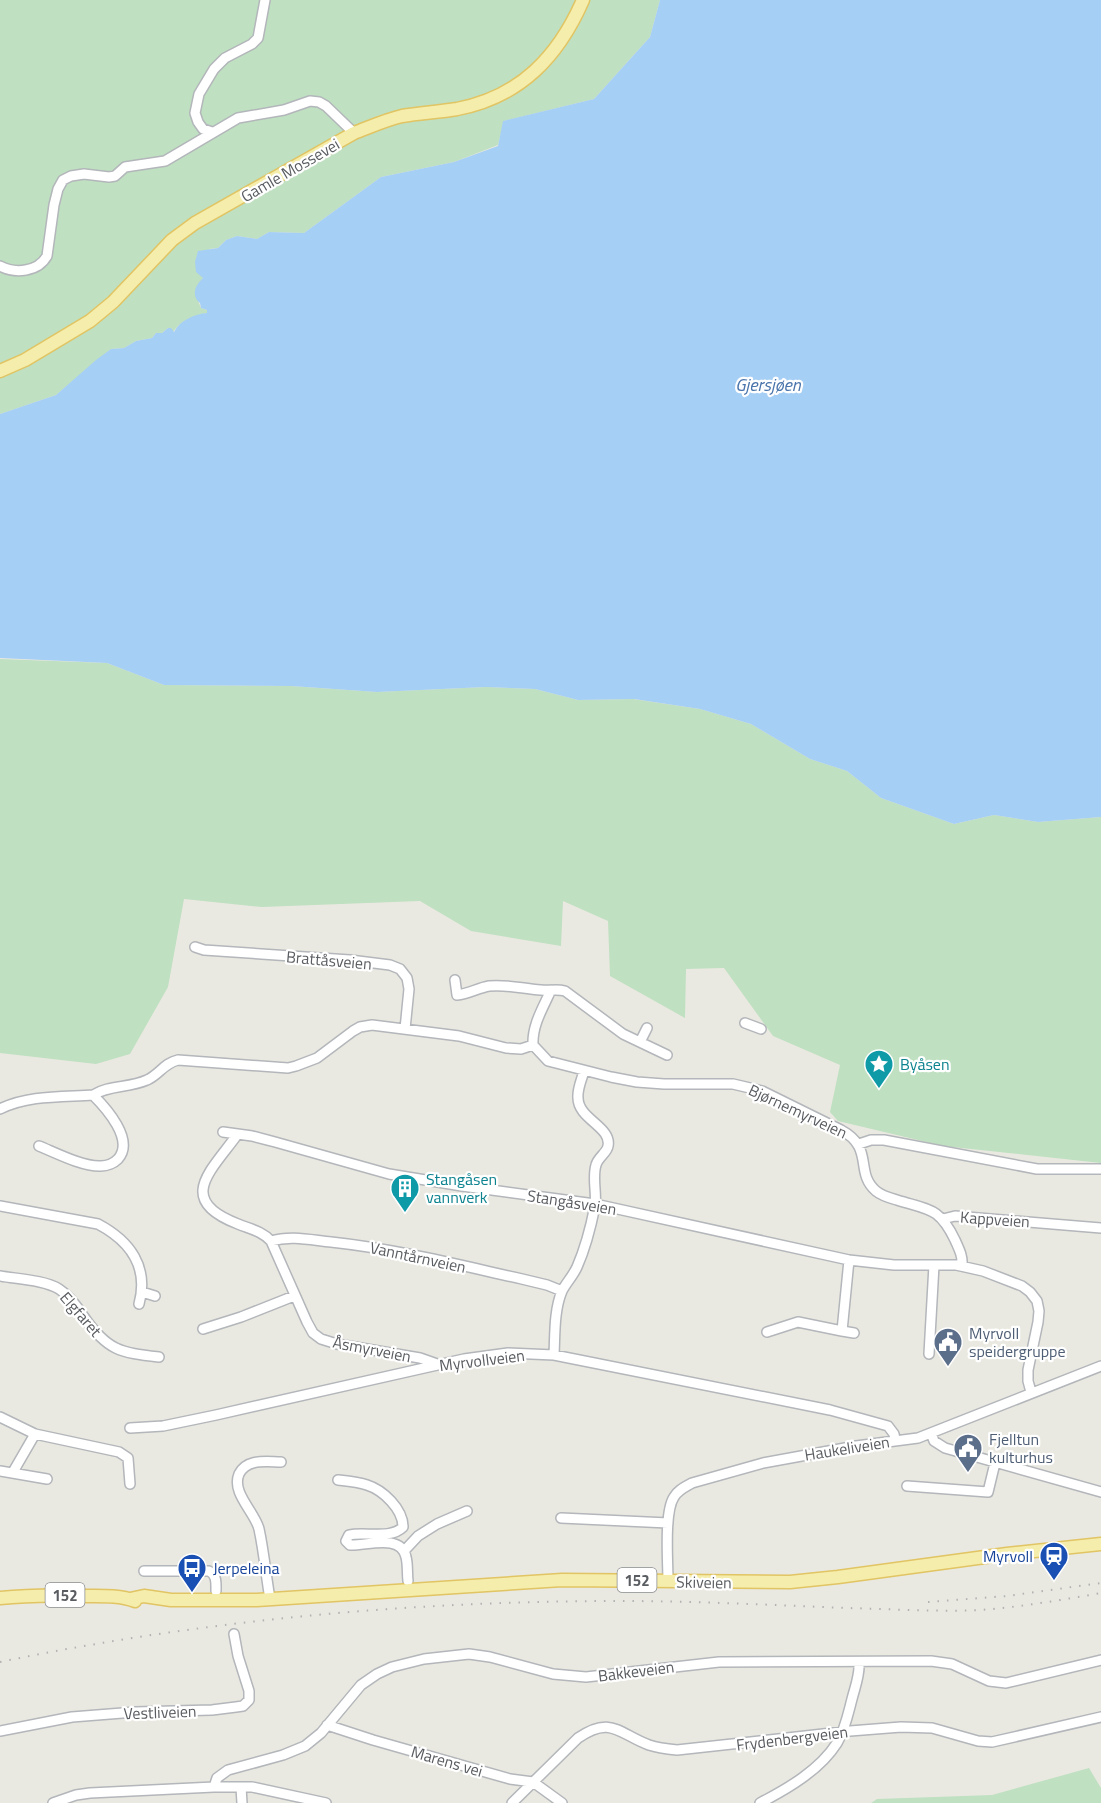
<svg xmlns="http://www.w3.org/2000/svg" width="1101" height="1803" font-family="'Titillium Web',sans-serif">
<style>
.green{fill:#bfe0c1}
.water{fill:#a6cff5}
.lines{fill:none;stroke-linecap:round;stroke-linejoin:round}
.minor-casing{stroke:#b3b6ba;stroke-width:12}
.major-casing{stroke:#e1c463;stroke-width:15}
.minor{stroke:#fff;stroke-width:9}
.major{stroke:#f5edab;stroke-width:12}
.rail{stroke:#b1b2b2;stroke-width:2;stroke-dasharray:1.5 8;stroke-linecap:butt}
.labels{text-anchor:middle;dominant-baseline:central;stroke-width:4.5;stroke-linejoin:round;paint-order:stroke}
.shield{fill:#fff;stroke:#8b8d90;stroke-width:1.5}
.shield-label{font-size:15px;font-weight:bold;fill:#595c60}
.street-label{font-size:16px;fill:#595c60;stroke:#fff}
.culture-label{font-size:16px;fill:#0d838f;stroke:#fff;text-anchor:start}
.service-label{font-size:16px;fill:#4e5e75;stroke:#fff;text-anchor:start}
.transit-label{font-size:16px;fill:#164399;stroke:#fff;text-anchor:end}
.water-label{font-size:18px;font-style:italic;fill:#4a75ac;stroke:#fff}
</style>
<rect width="100%" height="100%" fill="#eae9e1"/>
<path class="green" d="M0,0H660L650,37L594,99L504,121L498,145L454,162L381,177L304,233L269,232L257,239L237,236L226,240L218,248L209,249L203,278L196,296L201,308L207,310V313C195,315 179,322 173,332L168,328L162,333H156L152,338L136,341L124,348L111,349L56,395L0,414Z
M0,659L107,663L164,685L291,686L377,692L486,687L535,689L578,700L633,699L700,709L751,724L810,759L847,771L881,798L954,824L994,815L1038,822L1101,817V1163L943,1146L838,1121L830,1112L840,1065L773,1036L724,968L686,969L685,1018L610,976L608,921L563,901L561,946L471,931L420,901L262,907L184,899L168,987L130,1054L96,1064L0,1053Z
M1089,1768L1101,1788V1803H871L877,1799L992,1795Z"/>
<path class="water" d="M660,0H1101V817L1038,822L994,815L954,824L881,798L847,771L810,759L751,724L700,709L634,699L578,700L535,689L486,687L377,692L291,686L164,685L107,663L0,658V414L56,395L96,360L111,349L124,348L136,341L152,338L156,333H162L168,328H171L174,332C180,320 195,314 207,313V310L201,308L200,303C191,296 195,285 203,278L196,272L195,262L198,251L218,248L226,240L237,236L257,239L269,232L304,233L381,177L454,162L498,146L503,121L594,99L650,37Z"/>
<g class="lines">
<g class="minor-casing">
<path id="minor" d="M212,132L203,129L198,122L195,113L199,94L214,69L225,58L252,44L258,38L265,0
M0,266C15,274 38,272 47,256L54,205L58,189L63,180L71,176L84,174L109,177L115,176L125,167L165,161L238,118L284,110L310,101L319,102L326,106L354,133
M195,947L204,950L350,960L390,965L400,969L407,978L409,989L405,1029
M455,980L457,995C468,994 478,988 489,986C507,984 523,989 541,990C550,991 557,989 565,991L623,1034L667,1055
M551,990C543,1008 532,1025 533,1045L548,1061L611,1077L637,1082L664,1084H733L750,1088L762,1091L841,1130C875,1148 854,1172 876,1191C882,1196 890,1198 897,1200C929,1210 939,1207 955,1240C959,1249 963,1256 962,1266
M745,1023L761,1029
M640,1042L647,1028
M93,1095C109,1085 129,1088 147,1080C159,1075 164,1063 178,1060L288,1068L296,1066L317,1058L353,1031L360,1027L372,1025L459,1036L506,1048L521,1049L533,1045
M0,1109C28,1095 62,1097 93,1095C106,1108 135,1140 118,1159C114,1163 107,1166 101,1166C83,1167 56,1153 39,1146
M223,1132L252,1136L275,1142L389,1174L462,1186L595,1204L849,1260L894,1265H956L983,1271L1022,1286L1030,1292L1037,1301L1039,1311L1038,1322L1028,1370V1381L1031,1392
M237,1135C211,1171 175,1200 238,1224C250,1229 262,1231 271,1241L307,1322L313,1333L321,1339L337,1344L420,1358L437,1364
M859,1144L871,1140H884L1037,1169H1101
M0,1206L98,1224C130,1241 149,1267 139,1304
M943,1219L955,1216L1101,1228
M271,1241C291,1235 311,1240 331,1242C396,1249 459,1265 522,1279L547,1285L562,1291
M849,1260L842,1331L854,1333
M0,1276C17,1279 45,1280 59,1289C70,1296 77,1306 84,1317C107,1350 120,1353 159,1357
M142,1292L155,1296
M203,1329L241,1317L294,1296
M767,1332L798,1322L842,1331
M929,1354L934,1265
M554,1355C555,1334 554,1310 562,1291C566,1283 573,1276 577,1267C585,1249 591,1226 595,1206C597,1193 592,1178 596,1165C598,1157 607,1153 608,1146C612,1127 578,1119 578,1098C577,1089 582,1079 584,1071
M0,1417L35,1434L119,1452L128,1458L130,1484
M130,1428L163,1426L216,1415L464,1359L508,1353L554,1355L830,1410L888,1426L894,1434L895,1440
M931,1433L934,1441L945,1448L1101,1492
M0,1471L47,1479
M13,1472L35,1434
M338,1480C347,1481 358,1482 367,1485C383,1490 403,1509 403,1527C390,1540 365,1531 349,1535L346,1541L350,1545C366,1546 401,1533 406,1557C408,1564 407,1573 408,1581
M907,1486L988,1492L995,1463
M561,1518L668,1523
M404,1551L418,1536L437,1524L467,1511
M144,1571H209C217,1575 216,1583 216,1591
M668,1581C668,1562 664,1512 674,1497C678,1490 685,1487 692,1483L763,1463L856,1446L918,1438L1101,1366
M270,1599C266,1576 264,1552 259,1529C255,1512 231,1493 239,1474C247,1458 267,1462 281,1462
M327,1725L373,1740L510,1779L533,1782L562,1803
M0,1731L72,1717L135,1712L212,1710L236,1707L243,1706L249,1700V1691L238,1656L234,1634
M214,1787L217,1778L228,1770L283,1755L305,1746L321,1733L361,1685L377,1674L392,1667L424,1659L469,1654L490,1657L553,1674L586,1677L719,1662L931,1661L952,1664L989,1681L1006,1683L1101,1660
M241,1787L242,1803
M53,1803L76,1795L90,1793L214,1787H252L326,1803
M512,1803L578,1738C611,1715 619,1734 649,1745C658,1748 667,1749 677,1750L850,1731L901,1727L932,1728L978,1741L992,1742L1101,1717
M760,1803C787,1789 820,1770 837,1743C845,1730 848,1714 852,1699C855,1687 860,1675 859,1663"/>
</g>
<g class="major-casing">
<path id="major" d="M0,371L25,360L90,321L113,302L172,240L195,223L354,133C370,127 385,120 402,116C420,113 439,112 457,109C520,97 558,57 583,0
M0,1598C28,1595 56,1595 84,1596C101,1596 120,1595 135,1601
M130,1599L144,1596L171,1600H257L562,1580L790,1582L838,1577L1007,1554L1101,1544"/>
</g>
<use href="#minor" class="minor"/>
<use href="#major" class="major"/>
<path class="rail" d="M928,1602L1007,1596L1101,1583
M0,1662C204,1620 411,1601 619,1601C695,1601 771,1605 847,1608C891,1609 936,1612 980,1610C1021,1607 1061,1600 1101,1593"/>
</g>
<defs>
<g id="sight-pin" transform="scale(1.5)"><path d="M0 17L-7.5 6A9.5 9.5 0 1 1 7.5 6Z" fill="#0f9aa8" stroke="#fff"/><path d="M0-6L1.8-2.2L6-1.7L2.9 1.2L3.7 5.4L0 3.3L-3.7 5.4L-2.9 1.2L-6-1.7L-1.8-2.2Z" fill="#fff"/></g>
<g id="building-pin" transform="scale(1.5)"><path d="M0 17L-7.5 6A9.5 9.5 0 1 1 7.5 6Z" fill="#0f9aa8" stroke="#fff"/><path d="M-4-6H4V6H1V3H-1V6H-4ZM-2.5-4.3h1.7v1.8h-1.7ZM.8-4.3h1.7v1.8H.8ZM-2.5-1h1.7V.8h-1.7ZM.8-1h1.7V.8H.8Z" fill="#fff"/></g>
<g id="civic-pin" transform="scale(1.5)"><path d="M0 17L-7.5 6A9.5 9.5 0 1 1 7.5 6Z" fill="#5c6f8a" stroke="#fff"/><path d="M-.6-6.5H3V-4.5H.6V-3L4-1V1h2V6H-6V1h2V-1L-.6-3ZM-1.2 2.5V6h2.4V2.5Z" fill="#fff"/></g>
<g id="station-pin" transform="scale(1.5)"><path d="M0 17L-7.5 6A9.5 9.5 0 1 1 7.5 6Z" fill="#1a4fb4" stroke="#fff"/><path d="M-3-6H3Q5-6 5-4V2Q5 4 3 4L4.5 6H3L1.5 4h-3L-3 6H-4.5L-3 4Q-5 4-5 2V-4Q-5-6-3-6ZM-3.5-4v3h7v-3ZM-3.5 1v1.5H-2V1ZM2 1v1.5H3.5V1Z" fill="#fff"/></g>
<g id="bus-pin" transform="scale(1.5)"><path d="M0 17L-7.5 6A9.5 9.5 0 1 1 7.5 6Z" fill="#1a4fb4" stroke="#fff"/><path d="M-5-6H5V4H4V6H2V4H-2V6H-4V4H-5ZM-3.5-4V0h7V-4ZM-3.5 1.2v1.5H-2V1.2ZM2 1.2v1.5H3.5V1.2Z" fill="#fff"/></g>
</defs>
<g fill-rule="evenodd">
<use href="#sight-pin" x="879" y="1064"/>
<use href="#building-pin" x="405" y="1188"/>
<use href="#civic-pin" x="948" y="1342"/>
<use href="#civic-pin" x="968" y="1448"/>
<use href="#station-pin" x="1054" y="1556"/>
<use href="#bus-pin" x="192" y="1568"/>
</g>
<g class="labels">
<g class="shield">
<rect x="617.5" y="1568" width="39" height="24" rx="4.5"/>
<rect x="45.5" y="1583" width="39" height="24" rx="4.5"/>
</g>
<g class="shield-label">
<text x="637" y="1580">152</text>
<text x="65" y="1595">152</text>
</g>
<g class="street-label">
<text transform="translate(290 170) rotate(-30)">Gamle Mossevei</text>
<text transform="translate(329 960) rotate(5)">Brattåsveien</text>
<text transform="translate(798 1111) rotate(25)">Bjørnemyrveien</text>
<text transform="translate(572 1202) rotate(9)">Stangåsveien</text>
<text transform="translate(995 1219) rotate(4)">Kappveien</text>
<text transform="translate(418 1257) rotate(12)">Vanntårnveien</text>
<text transform="translate(81 1314) rotate(49)">Elgfaret</text>
<text transform="translate(372 1349) rotate(11)">Åsmyrveien</text>
<text transform="translate(482 1360) rotate(-7)">Myrvollveien</text>
<text transform="translate(847 1448) rotate(-9)">Haukeliveien</text>
<text transform="translate(704 1582) rotate(1)">Skiveien</text>
<text transform="translate(636 1671) rotate(-7)">Bakkeveien</text>
<text transform="translate(160 1712) rotate(-2)">Vestliveien</text>
<text transform="translate(792 1738) rotate(-7)">Frydenbergveien</text>
<text transform="translate(447 1761) rotate(16)">Marens vei</text>
</g>
<g class="culture-label">
<text x="900" y="1064">Byåsen</text>
<text x="426" y="1179">Stangåsen<tspan x="426" dy="18">vannverk</tspan></text>
</g>
<g class="service-label">
<text x="969" y="1333">Myrvoll<tspan x="969" dy="18">speidergruppe</tspan></text>
<text x="989" y="1439">Fjelltun<tspan x="989" dy="18">kulturhus</tspan></text>
</g>
<g class="transit-label">
<text x="1033" y="1556">Myrvoll</text>
<text x="213" y="1568" text-anchor="start">Jerpeleina</text>
</g>
<g class="water-label">
<text x="768" y="384">Gjersjøen</text>
</g>
</g>
</svg>
